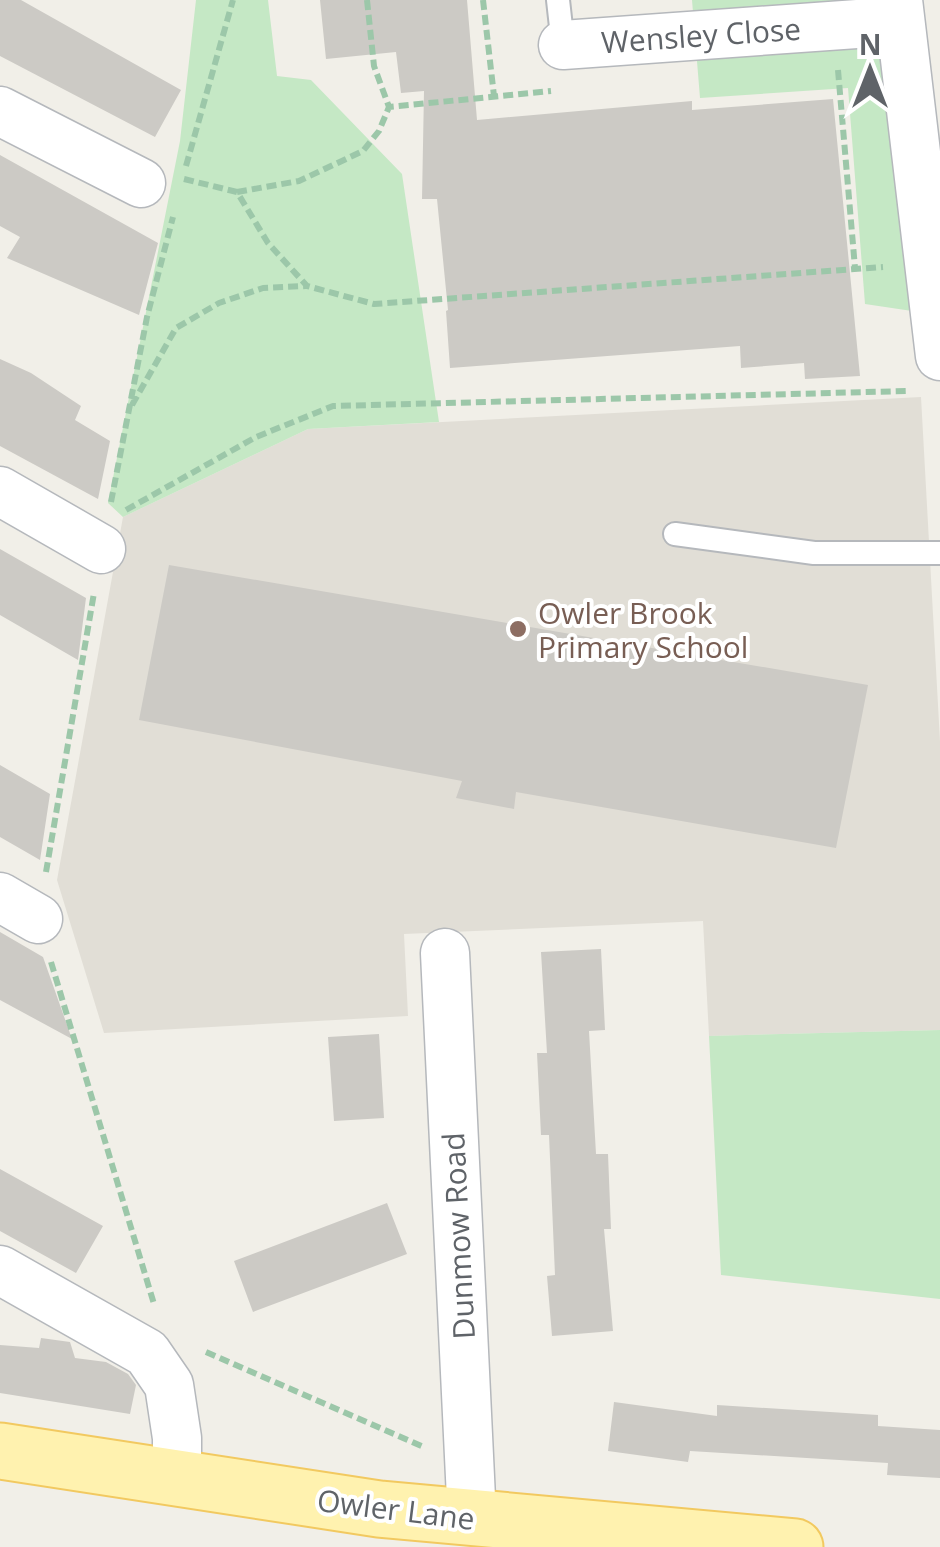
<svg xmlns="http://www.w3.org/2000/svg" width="940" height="1547" font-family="'Open Sans',sans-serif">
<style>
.education{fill:#e1ded6}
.green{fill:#c5e8c5}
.building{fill:#cccac5}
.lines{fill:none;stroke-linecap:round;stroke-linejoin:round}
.service-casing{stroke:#b5b8bc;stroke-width:26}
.minor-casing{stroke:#b5b8bc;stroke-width:51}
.primary-casing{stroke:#f2c960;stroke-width:59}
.path{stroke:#9cc7a9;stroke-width:6;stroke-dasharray:10 5;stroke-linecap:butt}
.service{stroke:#fff;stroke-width:22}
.minor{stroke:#fff;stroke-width:48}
.primary{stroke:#fff2af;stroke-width:55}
.education-dot{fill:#8d6e63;stroke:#fff;stroke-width:4}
.labels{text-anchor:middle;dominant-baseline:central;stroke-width:8;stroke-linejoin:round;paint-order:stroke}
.street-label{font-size:30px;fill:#5f6368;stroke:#fff}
.education-label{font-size:30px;fill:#785e54;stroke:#fff;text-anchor:start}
</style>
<rect width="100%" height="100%" fill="#f1efe8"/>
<path class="education" d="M921,397L940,741V1030L709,1036L703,921L404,934L408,1016L104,1033L57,880L123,517L308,429Z"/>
<path class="green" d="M196,0H268L277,76L311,80L402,174L439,422L308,429L123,517L108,503L180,141Z
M692,0H882L912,311L865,304L848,88L700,98Z
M940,1030V1299L721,1275L709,1036Z"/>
<path class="building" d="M0,0H21L181,90L155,137L0,56Z
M320,0H467L477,120L692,101V110L833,99L860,376L805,379L804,363L741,368L740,346L450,368L446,311L448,310L437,199H422L424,91L401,93L396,52L326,59Z
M0,155L158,243L139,315L7,258L20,237L0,226Z
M0,359L31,373L81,406L75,420L110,441L98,499L0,446Z
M0,549L86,598L78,660L0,615Z
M169,565L868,685L836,848L516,792L514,809L456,798L462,781L139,720Z
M0,765L50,794L40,860L0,837Z
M0,932L43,957L72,1039L0,1000Z
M601,949L605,1030L589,1031L596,1154H608L611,1229H604L613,1331L552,1336L547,1276L555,1275L549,1135H541L537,1053H547L541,952Z
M379,1034L384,1118L334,1121L328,1037Z
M0,1169L103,1226L76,1273L0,1231Z
M387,1203L407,1254L253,1312L234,1261Z
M41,1338L70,1342L75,1358L106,1362L128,1374L136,1385L130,1414L0,1393V1345L39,1348Z
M614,1402L717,1416V1405L878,1415V1426L940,1430V1478L887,1475L888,1463L690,1451L688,1462L608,1451Z"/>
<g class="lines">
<g class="service-casing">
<path id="service" d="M558,0L563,45
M675,534L814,553H940"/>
</g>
<g class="minor-casing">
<path id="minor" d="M898,0L940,356
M563,45L899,21
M0,111L141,183
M0,491L101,549
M0,897L38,919
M445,953L472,1519
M0,1270L147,1353L169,1385L177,1438V1480"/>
</g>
<g class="primary-casing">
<path id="primary" d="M0,1451L379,1509L795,1547"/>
</g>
<path class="path" d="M367,0L374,66L389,107
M483,0L494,96
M838,70L855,268
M186,166L233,0
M184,179L237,192L268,243L307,286L374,304L883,267
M237,192L299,181L363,151L379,131L389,107L551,91
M132,405L176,328L219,303L263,288L306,286
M111,502L147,317L173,217
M126,510L256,437L333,406L907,391
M46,872L94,593
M51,962L154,1304
M206,1352L424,1447"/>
<use href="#service" class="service"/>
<use href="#minor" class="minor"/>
<use href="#primary" class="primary"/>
</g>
<circle class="education-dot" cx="518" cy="629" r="10"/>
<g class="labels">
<g class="street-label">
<text transform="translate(701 35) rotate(-4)">Wensley Close</text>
<text transform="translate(458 1236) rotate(-93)">Dunmow Road</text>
<text transform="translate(396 1509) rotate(7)">Owler Lane</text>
</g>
<g class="education-label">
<text x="538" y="612">Owler Brook<tspan x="538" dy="34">Primary School</tspan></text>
</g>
</g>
<g transform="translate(870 70)" stroke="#ffffff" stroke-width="8" paint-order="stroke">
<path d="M0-8L18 38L0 25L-18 38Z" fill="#5f6368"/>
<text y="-15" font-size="28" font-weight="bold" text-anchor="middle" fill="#5f6368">N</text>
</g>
</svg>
